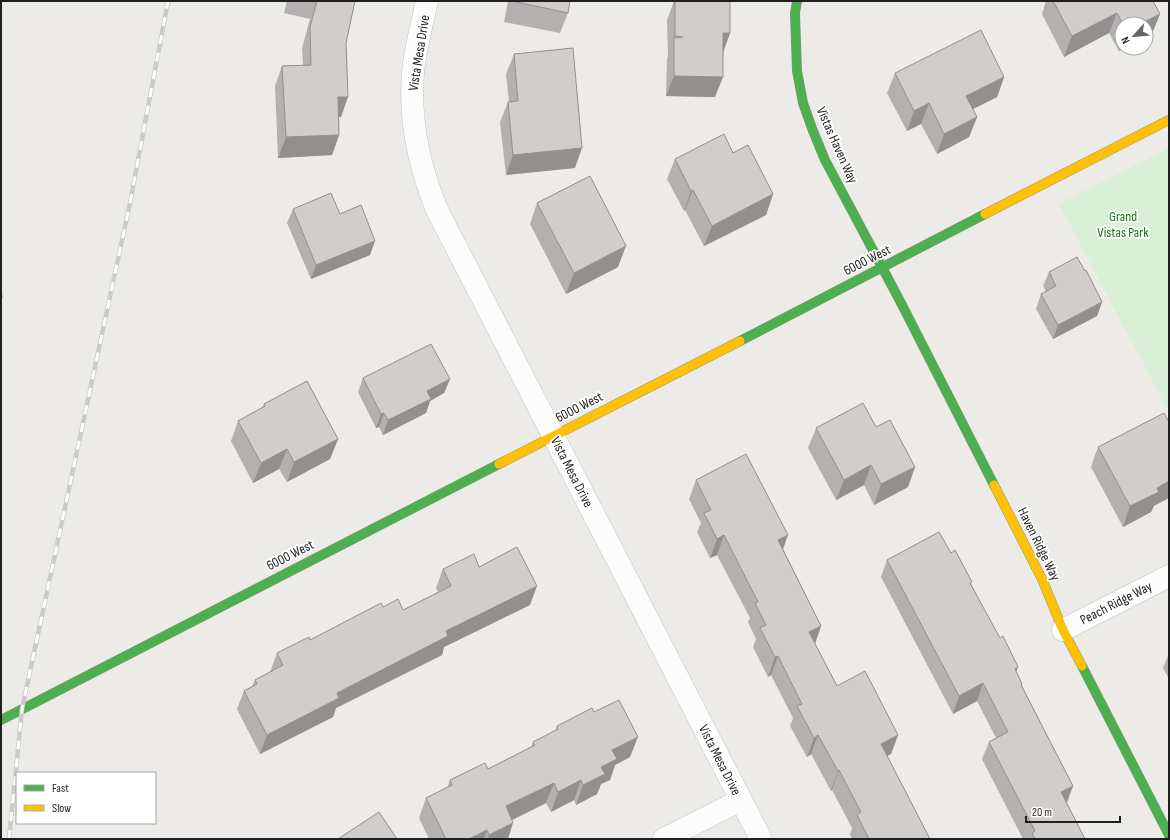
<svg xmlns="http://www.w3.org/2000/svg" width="1170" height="840" font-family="'Sofia Sans Condensed',sans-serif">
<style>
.park{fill:#d9f0d6}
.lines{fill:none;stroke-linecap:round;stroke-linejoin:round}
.street-casing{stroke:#c3c2c0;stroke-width:23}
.fast-casing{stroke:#969582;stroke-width:10}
.slow-casing{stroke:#969582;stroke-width:10}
.street{stroke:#fcfcfc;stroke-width:22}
.fast{stroke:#4caf50;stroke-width:9}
.slow{stroke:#ffc107;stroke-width:9}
.rail-casing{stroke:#cbcbca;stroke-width:4.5}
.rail{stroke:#fff;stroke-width:3;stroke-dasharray:9;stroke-linecap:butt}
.wall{fill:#b3b0af}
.shaded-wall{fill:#92908e}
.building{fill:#d0cdcb;stroke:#92908e}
.labels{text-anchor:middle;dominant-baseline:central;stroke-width:3.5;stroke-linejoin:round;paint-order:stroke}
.street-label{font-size:14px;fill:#1f1f1f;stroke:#fff}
.park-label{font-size:14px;fill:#177416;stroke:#fff}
</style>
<rect width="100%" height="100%" fill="#edebe8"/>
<path class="park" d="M1169,148V412L1059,204Z"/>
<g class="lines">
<g class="street-casing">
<path id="street" d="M427,1C422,25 415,49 413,73C409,121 419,166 437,210L761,839
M1063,630L1169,576
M664,839L741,800"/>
</g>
<g class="fast-casing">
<path id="fast" d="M797,1L795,13L797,71L803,103L813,131L825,160L900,301L994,485
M740,341L985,214
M1082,666L1169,835
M1,720L499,464"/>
</g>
<g class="slow-casing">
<path id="slow" d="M985,214L1169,120
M499,464L740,341
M994,485L1042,579L1063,630L1082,666"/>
</g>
<use href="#street" class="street"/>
<use href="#fast" class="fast"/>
<use href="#slow" class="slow"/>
<g class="rail-casing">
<path id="rail" d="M9,839L22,709L130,203L168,1"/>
</g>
<use href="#rail" class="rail"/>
</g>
<path class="wall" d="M287,1H355L346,43L341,117H339V135L332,155L278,158L275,86L282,66L303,65L302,48L310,19L284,13Z
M508,1H570L568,13L560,33L504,22Z
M674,1H730V33L723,52L715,97L666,96L667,59L668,56L667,20Z
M1046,1H1153L1152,34L1146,24H1122V48H1126L1119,51L1109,33L1064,57L1042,14Z
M514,54L575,168L506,175L500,122L508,102H509L506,74Z
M895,73L1004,77L997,97L973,109L977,117L969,137L937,154L921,124L907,131L887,93Z
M733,153L773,194L766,215L704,246L685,210L684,211L667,179L675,159Z
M537,203L618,267L566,294L530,224Z
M293,209L340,214L370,255L311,279L287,223Z
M1049,272L1102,302L1097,316L1053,339L1036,309L1041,294L1046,291L1043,286Z
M363,378L450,379L444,393L430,401L426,413L383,435L379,427L376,428L358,392Z
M264,404L338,439L330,459L287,482L279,469L253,483L231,441L238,421L262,408Z
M876,427L915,467L908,487L874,505L864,485L836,500L808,448L816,428Z
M1098,447L1154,506L1151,512L1123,527L1091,467Z
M696,480L783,549L821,626L815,644L837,686L898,735L891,754L887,756L930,839H852L850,834L852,828L832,790L831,791L811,754L807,757L790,726L793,718L771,675L768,677L753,647L756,639L748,622L750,618L717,555L710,558L697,532L701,523L689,499Z
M951,553L971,584L1022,684V686L1073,786L1067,803L1085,839H1023L982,759L989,742L996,738L977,701L953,714L881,577L887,560Z
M479,567L530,605L444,647L442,655L336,708L333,717L260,754L237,709L244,691L252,686L255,680L270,672L277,653L310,640L383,607L403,610L438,592L436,588L443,569Z
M1169,653V679L1163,668Z
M594,712L630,757L615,765L610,780L601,784L597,794L576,805L574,800L551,812L546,803L512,820L508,839H429L419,818L426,798L447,788L450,780L488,769L531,747L533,742L555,731L557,726Z"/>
<path class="shaded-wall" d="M1117,13L1109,33L1064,57L1072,36Z
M1160,14L1152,34L1146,37V24H1140Z
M723,33H730L723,53Z
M1122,44V48H1126L1119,51Z
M674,76L723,77L715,97L666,96Z
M1004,77L997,97L959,116L966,96Z
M338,97H348L341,117H330Z
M929,103L921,124L907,131L914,111Z
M977,117L969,137L937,154L944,134Z
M339,135L332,155L278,158L286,137Z
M582,148L575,168L506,175L513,155Z
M693,190L685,210L684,211L691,191Z
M773,194L766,215L704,246L712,226Z
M375,241L370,255L311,279L316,265Z
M626,246L618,267L566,294L574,273Z
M1102,302L1097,316L1053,339L1058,325Z
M450,379L444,393L430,401L426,413L383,435L388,420L427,391Z
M384,413L379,427L376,428L381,414Z
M338,439L330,459L287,482L294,462Z
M287,449L279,469L253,483L261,463Z
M871,465L864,485L836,500L844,480Z
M915,467L908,487L874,505L881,484Z
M1169,481V498L1154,506L1151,512L1123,527L1130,506L1157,488Z
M724,535L717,555L710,558L717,539Z
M788,535L781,555L778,540Z
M537,586L530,605L444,647L442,655L336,708L333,717L260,754L267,735L337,693L446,631Z
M821,626L814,646L809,632Z
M778,656L771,675L768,677L775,657Z
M1018,667L1012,685L1015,669Z
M983,683L977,701L953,714L959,696Z
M818,735L811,754L807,757L814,738Z
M898,735L891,754L874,763L881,744Z
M638,737L630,757L615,765L610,780L601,784L597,794L576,805L583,785L601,767L612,750Z
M839,770L832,790L831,791L838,771Z
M581,780L574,800L551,812L558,792Z
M554,783L546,803L498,827L506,806Z
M1073,786L1066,803L1061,792Z
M513,823L508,839H488L489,835Z
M487,830L484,839H469Z"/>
<path class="building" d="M317,1H355L346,43L348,97H338L339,135L286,137L282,66L311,65L310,27Z
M512,1H570L568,13Z
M675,1H730V33H723V77L674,76V38L683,37L675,36Z
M1053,1H1153L1160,14L1140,24H1123L1117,13L1072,36Z
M981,30L1004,77L966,96L977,117L944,134L929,103L914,111L895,73Z
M573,48L582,148L513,155L508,102L518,101L514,54Z
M724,134L733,153L748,145L773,194L712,226L693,190L691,191L675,159Z
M590,176L626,246L574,273L537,203Z
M331,193L340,214L361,205L375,241L316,265L293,209Z
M1077,257L1085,271L1086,270L1102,302L1058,325L1041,294L1056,286L1049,272Z
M1,285L2,298H1Z
M431,344L450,379L427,391L431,399L388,420L384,413L381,414L363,378Z
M307,381L338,439L294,462L287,449L261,463L238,421L265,406L264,404Z
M863,403L876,427L890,420L915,467L881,484L871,465L844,480L816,428Z
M1164,413L1169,422V481L1157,488L1159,492L1130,506L1098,447Z
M746,454L788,535L778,540L821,626L809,632L837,686L865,671L898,735L881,744L930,839H869L857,815L861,812L839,770L838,771L818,735L814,738L797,706L802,704L778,656L775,657L760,628L766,625L755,603L758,602L724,535L717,539L704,513L711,510L696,480Z
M939,532L951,553L955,550L972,582L970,583L1000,638L1003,636L1018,667L1015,669L1022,684L1021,685L1073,786L1061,792L1085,839H1035L1032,833L1035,831L989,742L1008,732L983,683L959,696L887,560Z
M517,547L537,586L446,631L448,636L337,693L339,698L267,735L244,691L257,684L255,680L283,665L277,653L309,637L310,640L381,603L383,607L398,599L403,610L451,586L443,569L474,554L479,567Z
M619,700L638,737L612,750L617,759L601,767L605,774L583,785L581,780L558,792L554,783L506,806L513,823L489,835L487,830L469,839H446L426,798L452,785L450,780L485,763L488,769L535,745L533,742L558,729L557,726L592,708L594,712Z
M379,812L397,839H338Z"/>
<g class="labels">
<g class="street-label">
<text transform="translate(419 53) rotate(-81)">Vista Mesa Drive</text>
<text transform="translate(837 145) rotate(66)">Vistas Haven Way</text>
<text transform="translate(867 260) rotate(-27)">6000 West</text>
<text transform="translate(579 407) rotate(-27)">6000 West</text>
<text transform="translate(572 472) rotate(63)">Vista Mesa Drive</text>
<text transform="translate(1039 544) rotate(64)">Haven Ridge Way</text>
<text transform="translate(290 555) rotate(-27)">6000 West</text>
<text transform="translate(1116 603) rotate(-27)">Peach Ridge Way</text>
<text transform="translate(720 760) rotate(63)">Vista Mesa Drive</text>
</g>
<g class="park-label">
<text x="1123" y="216">Grand<tspan x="1123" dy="16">Vistas Park</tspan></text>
</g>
</g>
<rect width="1170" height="840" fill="none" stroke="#1f1f1f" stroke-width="4"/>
<rect x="16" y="772" width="140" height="52" fill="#ffffff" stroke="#a5a5a5"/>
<rect x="24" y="785" width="20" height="6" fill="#4caf50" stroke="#a5a5a5"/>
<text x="52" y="792" font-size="12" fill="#1f1f1f">Fast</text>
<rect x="24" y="805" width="20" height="6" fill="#ffc107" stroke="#a5a5a5"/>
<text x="52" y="812" font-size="12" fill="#1f1f1f">Slow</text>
<g transform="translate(1134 36) rotate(243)"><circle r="19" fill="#ffffff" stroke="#a5a5a5"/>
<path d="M0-3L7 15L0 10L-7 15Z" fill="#676665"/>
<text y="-6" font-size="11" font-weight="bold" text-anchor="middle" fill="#1f1f1f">N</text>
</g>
<path d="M1026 816v6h94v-6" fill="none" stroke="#1f1f1f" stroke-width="2"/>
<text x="1032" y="816" font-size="12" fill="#1f1f1f" stroke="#ffffff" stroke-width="3" paint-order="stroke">20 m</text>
</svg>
